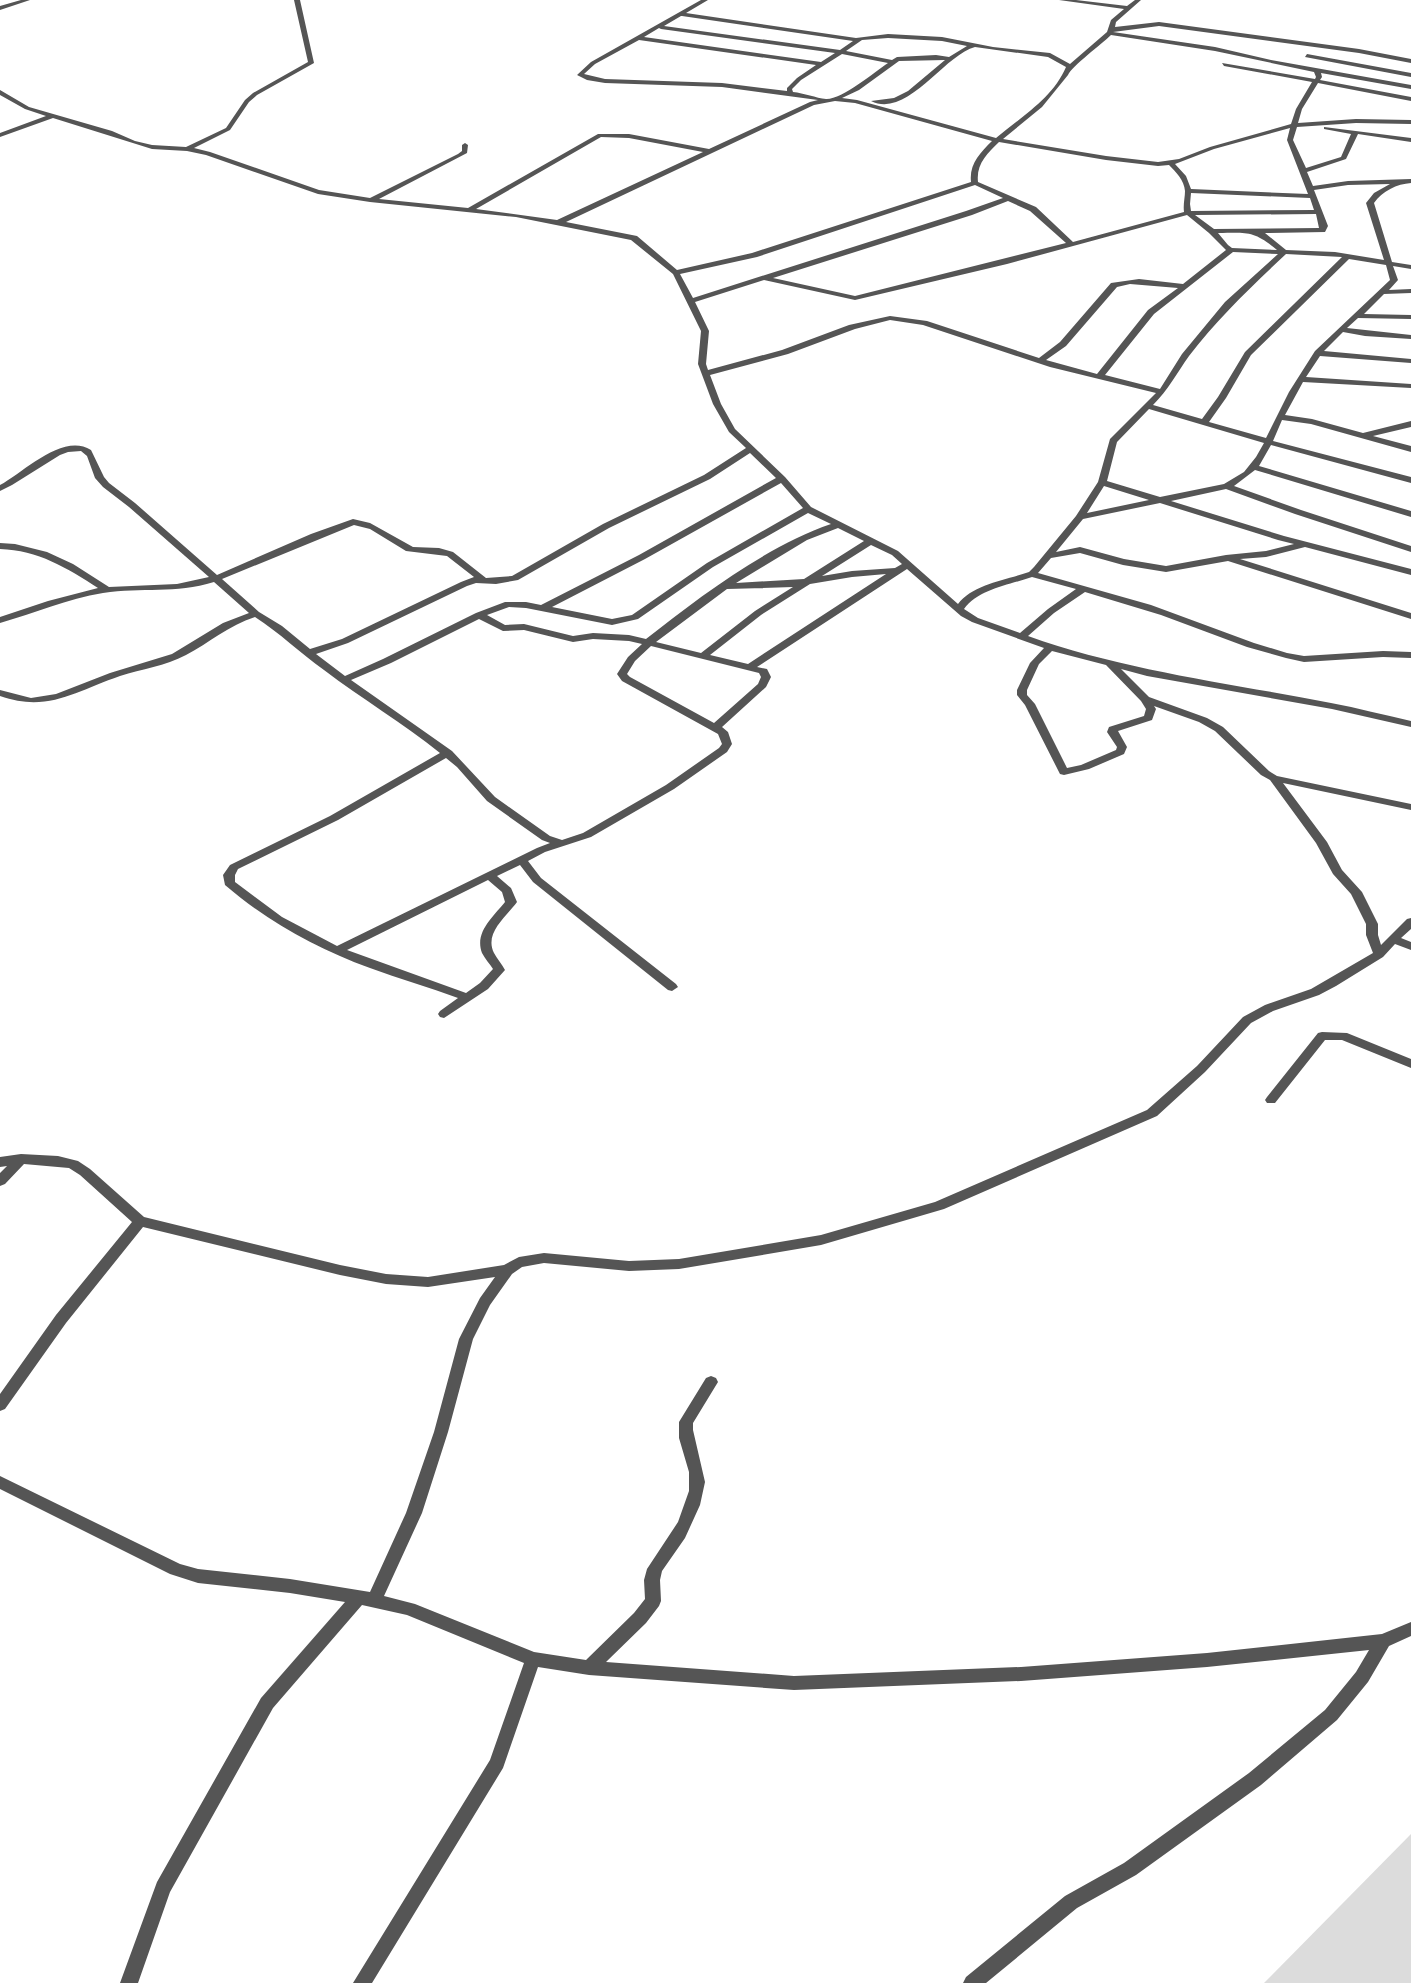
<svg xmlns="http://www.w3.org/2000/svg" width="1411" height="1983" font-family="'Fira Sans',sans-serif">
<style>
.green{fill:#dcdcdc}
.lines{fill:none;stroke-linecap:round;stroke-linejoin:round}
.minor{fill:#555;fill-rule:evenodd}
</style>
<rect width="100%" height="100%" fill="#fff"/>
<path class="green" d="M1411,1834V1983H1264Z"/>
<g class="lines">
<path class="minor" d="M21,0H30L0,10V6Z
M294,0H300L314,63L257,95L249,102L230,130L194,148L210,152L319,190L370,198L458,154L462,151V145L465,143L468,145L467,153L379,199L468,208L598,134H629L709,149L810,102L818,100L722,87L605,83L587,80L577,75L591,62L701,0H708L686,13L856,38L888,34L942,37L993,47L1050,53L1070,64L1107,32L1111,20L1124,9L1059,0H1076L1127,6L1135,0H1141L1116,22L1115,27L1159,22L1359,49L1411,59V63L1359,53L1159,26L1113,32L1215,47L1271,60L1411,85V89L1321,73L1322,77L1320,80L1411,97V101L1318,83L1302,109L1298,123L1356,119L1411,120V124L1356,123L1297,127L1293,140L1306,168L1341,157L1351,134L1324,129V127L1411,138V142L1358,134L1346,159L1307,172L1313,186L1348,181L1411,179V183C1397,184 1382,191 1374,203L1392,262L1411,265V269L1393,266L1398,280L1389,290L1411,289V293L1384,294L1364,314L1411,315V319L1358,318L1347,328L1411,335V339L1365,336L1343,332L1324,351L1411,359V363L1320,356L1306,377L1411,384V388L1303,382L1285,415L1312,419L1363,433L1411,421V427L1373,436L1411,446V452L1311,424L1282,420L1273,441L1411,477V483L1271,445L1259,466L1411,511V517L1255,470L1234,486L1301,510L1411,546V552L1295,514L1226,489L1171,501L1284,536L1411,569V575L1305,547L1266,557L1240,559L1411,613V619L1228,561L1166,572L1123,565L1080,553L1051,558L1038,573L1151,605L1254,643L1287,653L1304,656L1383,651L1411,652V658L1383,657L1304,662L1286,658L1247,647L1161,615L1085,592L1054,613L1028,636C1126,671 1229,683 1331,703C1358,708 1384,715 1411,721V727L1332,709L1147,676L1121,669L1149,697L1207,718L1223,727L1269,771L1277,776L1411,804V810L1283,783L1327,842L1342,870L1362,892L1378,924V935L1381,945L1407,919L1411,918V929L1401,938L1411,942V950L1395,944L1383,957L1336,986L1319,995L1273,1011L1251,1023L1205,1072L1157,1116L944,1209L821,1245L679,1269L629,1271L544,1263L522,1267L512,1274L490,1305L473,1339L448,1432L422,1513L384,1596L415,1604L534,1652L586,1660L634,1613L645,1599L644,1580L647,1569L678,1522L689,1491V1472L679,1438V1422L706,1378L711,1376L716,1378L718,1382L693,1423V1430L705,1482L700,1505L685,1538L662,1571L660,1580L661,1601L659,1606L646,1623L606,1662L794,1676L1021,1667L1207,1653L1382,1634L1411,1622V1636L1389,1646L1368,1682L1337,1720L1261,1785L1136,1875L1077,1908L986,1983H963L966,1977L1065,1896L1124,1863L1249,1773L1325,1710L1356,1672L1369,1650L1207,1667L1021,1681L794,1690L589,1675L538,1667L503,1768L372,1983H353L490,1760L524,1663L407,1615L362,1605L273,1708L170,1892L138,1983H120L157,1882L261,1698L345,1602L290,1593L198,1583L170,1574L0,1489V1476L180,1564L198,1569L290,1579L370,1592L406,1513L434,1432L459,1339L480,1298L495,1277L428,1287L386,1284L340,1275L143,1227L66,1323L5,1409L0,1411V1394L56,1315L132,1222L80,1175L69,1168L24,1164L5,1184L0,1186V1173L7,1166L0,1167V1157L21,1154L58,1156L78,1161L90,1169L144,1217L340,1265L386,1274L428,1277L504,1265L519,1257L544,1253L629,1261L679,1259L821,1235L935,1202L1147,1110L1197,1066L1243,1017L1265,1005L1311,989L1373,953L1366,935V924L1351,894L1333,874L1316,843L1270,780L1261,775L1215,731L1199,722L1154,706L1156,709L1152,720L1118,731L1127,747L1124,754L1089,769L1064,775L1060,774L1025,705L1017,695V690L1030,663L1044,648L972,622L961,616L907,569L757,667L767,669L771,677L766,687L722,727L728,732L732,744L727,752L674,789L591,837L545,852L528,861L541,878L676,984L678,987L672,991L668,990L533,882L520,865L497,876L511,888L517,902C506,917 484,933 494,953C497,959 502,964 505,970L488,989L444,1018L440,1017L438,1014L440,1011L458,998C429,987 399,979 370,968C317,949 268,922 225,885L223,875L230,865L330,816L440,753C403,723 362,699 324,670C300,653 280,633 255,617C229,625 209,643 186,655C165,666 142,669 120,676C76,691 48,713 0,696V690L31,698L56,694L110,673L172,654L223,623L249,613L214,582C175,594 142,587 103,593C67,599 35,613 0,623V617L48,601L98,588C67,568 38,550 0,549V543L15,544L47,552L73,564L109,587L177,584L209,577L129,507L103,487L95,478L87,456L81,451L68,452L60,455L12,485L0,491V485C24,472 63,432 91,450L104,477L109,483L135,503L217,575L311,534L353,519L370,523L413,547L439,548L453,552L486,578L512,576L603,524L704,475L746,448L729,432L713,404L698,364L701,331L673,274L631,240L516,217L370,202L318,194L206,155L187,151L152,149L53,118L0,137V133L46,116L25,109L0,95V90L29,107L112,131L135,141L152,145L186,147L226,128L245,100L253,93L308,62ZM681,16H682L853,41L840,50L664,26ZM659,28L661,29L835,53L821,62L644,37ZM1111,35L1215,51L1314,72L1316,77L1315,79L1222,63L1224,66L1312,82L1296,109L1291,124L1210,147L1179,159L1158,162L1106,156L1003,139L1042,107L1068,75C1072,66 1102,44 1111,35ZM888,38L942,41L967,46L949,57L936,55L897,57L892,60L846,51L862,40ZM639,40L816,65L797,78L787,88V91L722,83L605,79L584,74L595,64ZM975,47L1048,57L1066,67C1053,98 1021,117 996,138L857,100L842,98L859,90L899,61L945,60L908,91L894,98L871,101C907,119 944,55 975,47ZM842,54L888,63C875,72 841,100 826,99C816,98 804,93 793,92L792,89L801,80ZM835,101L855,103L992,141C980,153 969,164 971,182L752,253L677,270L637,236L566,222L814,105ZM1290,128L1287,140L1308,194L1191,189L1186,176L1175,164L1214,149ZM601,137L629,138L703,152L557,220L476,209ZM999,142L1106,160L1158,166L1169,165C1176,172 1184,180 1185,191C1185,198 1183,204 1184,212L1073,242L1036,207L978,182C976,164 987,154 999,142ZM1390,184L1374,193L1366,203L1384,260L1335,252L1286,250L1265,233L1325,232L1328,226L1314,190L1348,185ZM975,185L1003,198L966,211L693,298L680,274L757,257ZM1191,193L1310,198L1314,210L1191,211L1190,204ZM1008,201L1030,211L1066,243L855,296L773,278L972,215ZM1316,214L1319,228L1214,229L1195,215ZM1187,215L1209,233L1226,250L1183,284L1139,279L1111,283L1060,342L1039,358L927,321L890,316L849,325L782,350L708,370L706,364L709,331L695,302L764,280L855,300L1007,264ZM1218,233C1247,233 1253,230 1277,250L1232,248L1228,245ZM1233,252L1278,254L1225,302L1182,354L1160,389L1105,375L1154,314ZM1286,254L1342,257L1245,352L1218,397L1202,419L1153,405C1168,390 1177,373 1189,356C1218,318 1251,287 1286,254ZM1349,259L1386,265L1390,280L1315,351L1289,392L1266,438L1209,422L1226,398L1251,355ZM1130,284L1178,288L1148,310L1097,374L1046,360L1066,346L1117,287ZM890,320L923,325L1050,367L1156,393L1110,439L1098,482L1076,516L1034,567L1029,572C1006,580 973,584 958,604L898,551L811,507L785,477L735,429L721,404L710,375L788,354L855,329ZM1149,409L1264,443L1256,457L1244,472L1224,484L1160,497L1107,481L1117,442ZM750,453L776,478L639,555L541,605L526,602H505L476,613L383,659L345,676L316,654L348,643L467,586L476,583L496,584L518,580L609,528L710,479ZM781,483L803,508L707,563L632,615L612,619L552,607L645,559ZM1104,486L1149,500L1087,513ZM1160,503L1278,540L1294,544L1266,551L1226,555L1166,566L1124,559L1080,547L1056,552L1083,519ZM808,513L831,524C767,546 699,597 646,639L629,635L593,633L573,636L524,624L505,625L487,615L509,607L526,608L612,625L638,619L713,567ZM354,525L370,529L406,551L447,556L474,577L461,582L342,639L310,649L282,626L259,612L222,579ZM838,528L864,541L804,579L736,583L807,540ZM871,545L892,555L902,564L895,568L852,571L822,576ZM886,574L748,664L710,655L761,615L810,584L852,577ZM1032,577L1076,589L1048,609L1020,633L978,618L964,609C979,589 1009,585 1032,577ZM793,587L755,611L701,653L656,642L727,589ZM479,619L503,631L524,630L573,642L593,639L629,641L642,644L628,657L617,674L622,681L718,734L722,744L719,748L666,785L583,833L562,840L550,836L495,797L452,751L351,680L391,663ZM651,646L759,673L761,677L758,684L714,723L630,677L627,674L635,661ZM1052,651L1106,665L1141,701L1146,709L1144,716L1109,727L1107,732L1117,747L1116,750L1081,765L1067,768L1035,704L1027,695V690L1039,664ZM446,758L457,767L487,801L542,840L550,843L537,848L337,946L282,917L235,882V875L238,869L338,820ZM488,880L502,892L505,902C494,916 474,932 482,953C485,959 490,964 493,969L480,983L466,993L347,950Z
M1307,54L1411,73V77L1305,57Z
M1322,1032L1347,1033L1411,1059V1068L1342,1040H1325L1275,1103H1267L1265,1100L1267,1097L1318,1033Z"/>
</g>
</svg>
